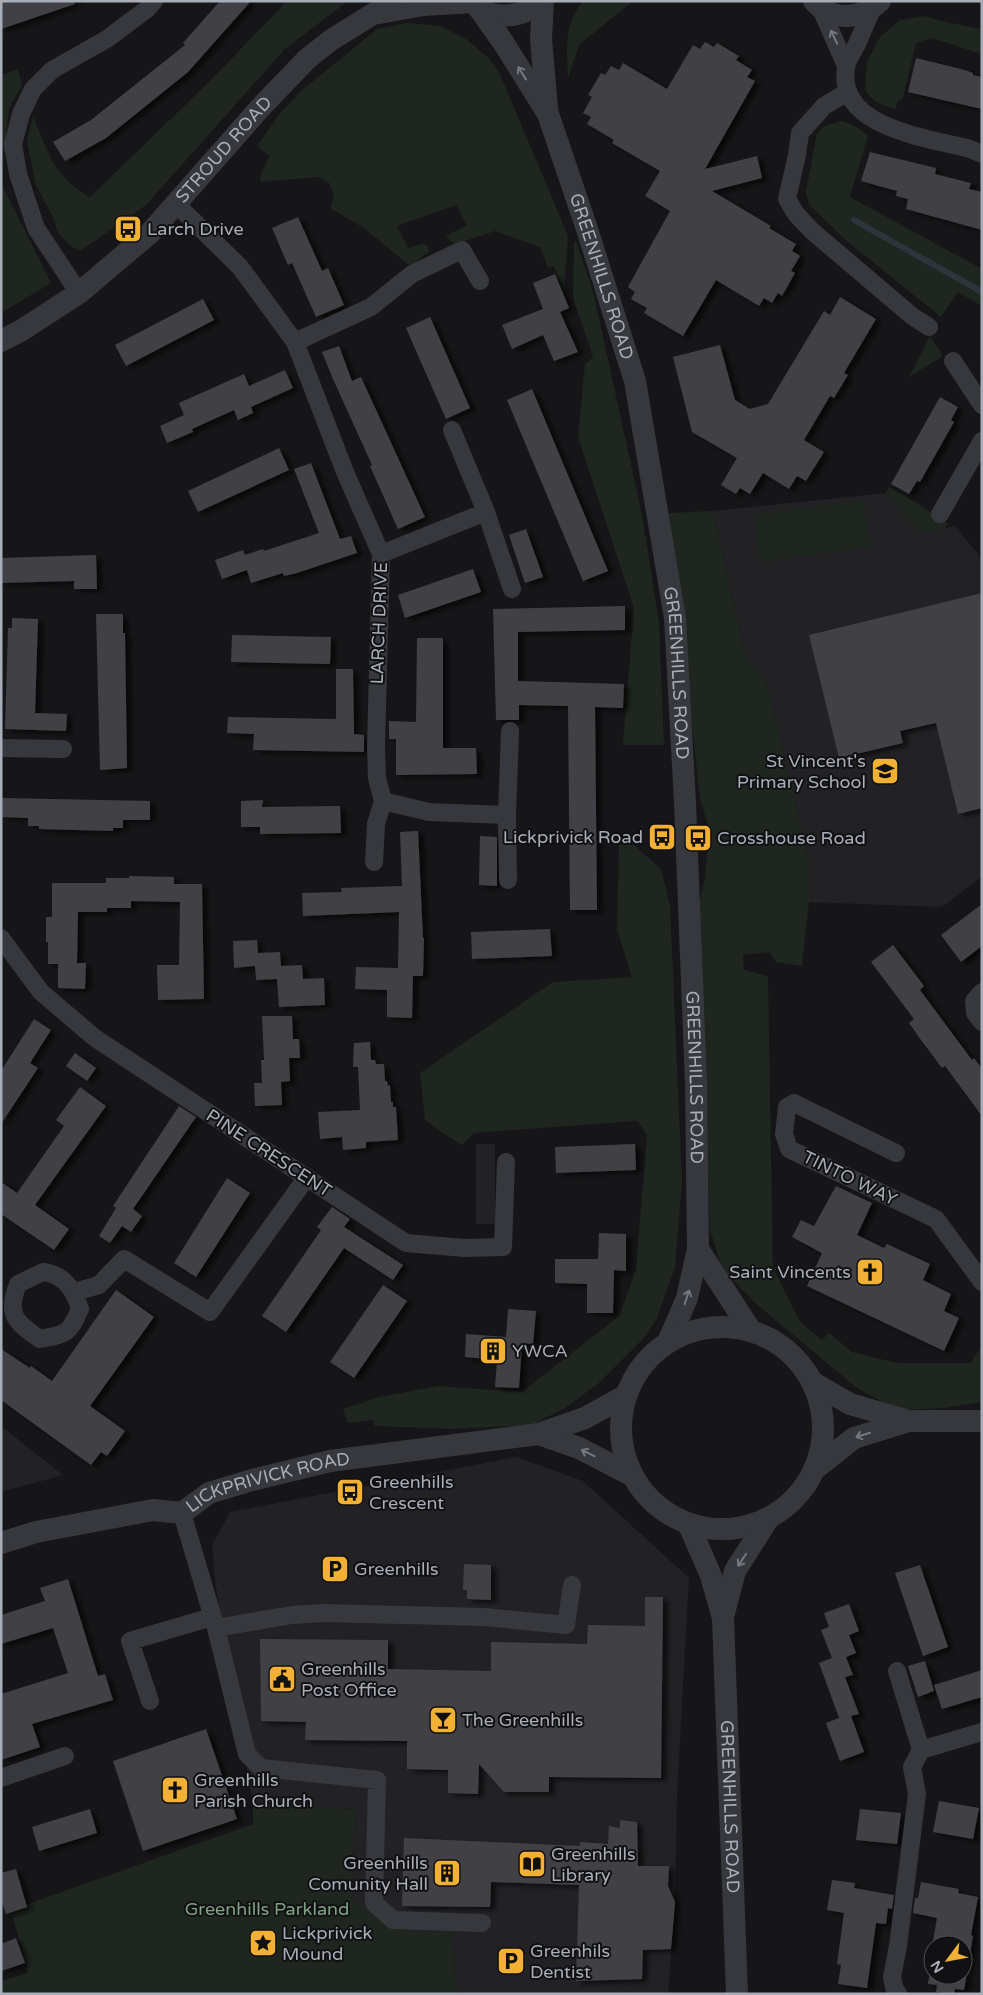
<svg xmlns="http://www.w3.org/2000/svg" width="983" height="1995" font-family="'Varela Round',sans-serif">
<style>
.built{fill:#222225}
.green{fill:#1e261f}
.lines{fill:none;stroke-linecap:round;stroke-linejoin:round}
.stream{stroke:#2c353c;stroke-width:6}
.building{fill:#404145;filter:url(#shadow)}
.minor{stroke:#37383d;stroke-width:18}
.tertiary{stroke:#37383d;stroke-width:22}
.oneway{stroke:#757881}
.labels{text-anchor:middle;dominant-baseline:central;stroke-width:4;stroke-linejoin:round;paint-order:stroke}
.street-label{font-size:18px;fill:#a8adb8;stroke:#111113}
.poi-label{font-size:18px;fill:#a8adb8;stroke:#111113;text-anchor:start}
.park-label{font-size:18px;fill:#7fa381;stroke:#111113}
</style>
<defs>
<filter id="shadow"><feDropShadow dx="5.5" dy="3" stdDeviation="2.5" flood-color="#0009"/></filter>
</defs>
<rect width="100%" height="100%" fill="#161618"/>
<path class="built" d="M886,493L920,534L955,526L982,559V876L947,904L939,907L809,902V860L767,683L745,655L713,511Z
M476,1144H495V1224H476Z
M1,1426L63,1475L1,1492Z
M516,1457L583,1481L689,1578L677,1795L675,1902L668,1994H457L451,1926L352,1903L355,1809L253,1805L215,1581L212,1545L230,1512Z"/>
<path class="green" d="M287,1H348L285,49L146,205L80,251L69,245L57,231L53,217L35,183L27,140L33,117C49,153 53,177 90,197L211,80Z
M583,1H633L579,45L568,78C567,49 563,25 583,1Z
M925,16L945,22L982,29V54L931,38L916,43L903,98L898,101L895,110L874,101L865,90L867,61L880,37L900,20Z
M407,23L441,26L466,39L489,58L500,74L568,236L564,292L554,266L548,268L540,247L495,231L456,244L451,242L446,236L467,225L456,205L397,226L408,248L422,244L427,245L429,251L415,263L409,265L364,228L330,208L334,195L329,183L320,177L261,182L260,177L269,156L257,146L281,112L300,92L377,29Z
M18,69L22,85L9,108L5,146V155L1,141V75Z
M841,121L851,124L868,135L850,197L982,269V306L958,292L941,317L848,242L809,205L806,192L817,133L825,126Z
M1,183L51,283L1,313Z
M576,241L593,291L642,515L659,622L664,745H623L634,608L578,437L585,364L593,357L573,298L574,242Z
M930,336L943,356L909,377Z
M889,487L917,503L948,523L945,528L920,534L886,493Z
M864,500L871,547L760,562L754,515Z
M713,511L745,655L767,683L809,860V902L802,966L776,962L769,952L743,955L744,970L768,976L773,1268L800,1322L822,1340L829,1333L852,1352L897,1363H970L982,1346V1402L945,1408L897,1410L857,1388L754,1302L722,1269L710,1230L702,1008L696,915L705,879L709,830L700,798L669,513Z
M619,844L634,845L661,869L670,905L682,1182L675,1267L657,1318L644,1338L599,1383L565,1408L532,1425L451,1429L375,1426L373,1420L348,1423L343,1409L380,1397L438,1386L522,1392L619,1316L636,1270L647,1135L637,1121L474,1133L462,1145L444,1134L425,1120L420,1073L553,982L632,977L617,929Z
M253,1805L355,1809L352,1902L451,1926L457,1994H1V1981L28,1973L11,1910L253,1824Z"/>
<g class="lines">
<path class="stream" d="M854,220L982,292"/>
</g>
<path class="building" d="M1,1H74L75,4L1,29Z
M220,1H251L188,72L106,138L65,161L53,142L91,120L185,45L183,43Z
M705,42L714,47L717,43L739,56L736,60L752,70L747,77L755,81L705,169L757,156L762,178L712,191L771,226L769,228L796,244L792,251L800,256L791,271L795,273L782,296L778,293L772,303L764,298L759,306L716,280L683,336L644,313L647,308L631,299L635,292L628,287L670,211L645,196L660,171L612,143L614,140L587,124L591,117L583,113L592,97L588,95L601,73L605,75L611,66L619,70L623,63L667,89L693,45L700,49Z
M916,58L965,70L973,73V75L982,77V109L908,92Z
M870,152L936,168L935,174L971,183L969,189L982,192V230L906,209L908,199L896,196L897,191L861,181Z
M298,217L322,271L328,268L344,305L316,317L292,263L288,265L272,228Z
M555,274L569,308L560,312L578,352L554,361L543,335L512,349L502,325L543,309L533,283Z
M840,297L876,319L844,373L848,375L834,398L830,396L804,440L824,452L806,481L797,476L789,489L763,473L750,494L740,488L736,494L721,485L737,458L692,432L673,357L720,345L735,400L750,409L768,404L824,311L830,315Z
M203,299L214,320L126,366L115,345Z
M430,317L470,408L446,419L406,328Z
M339,346L352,381L361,377L425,517L398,529L370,466L372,465L333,379L322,352Z
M285,370L293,388L251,407L253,413L238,420L234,410L203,424L192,429L193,432L167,443L160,426L184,415L179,403L244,374L249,386Z
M532,389L608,571L583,581L507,400Z
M940,397L958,407L951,420L954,422L920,482L917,481L909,494L891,484Z
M279,448L289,470L198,512L188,491Z
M311,463L340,539L351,536L357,553L297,573L284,576L283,573L251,583L247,570L222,579L215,560L243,550L245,555L263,549L264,551L319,533L294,469Z
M526,529L543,577L525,583L509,535Z
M96,555L97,589H74V581L1,583V558Z
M473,569L481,592L405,618L398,595Z
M982,593V808L958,814L936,723L900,731L903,743L839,758L809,635Z
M625,606V630L518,632V681L624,684L623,708L595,707L597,910H570L568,706L519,705V720H496L493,609Z
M96,614H123V633H125L127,768L100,770Z
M12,618L38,619L35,713L67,714L66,731L5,729L8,628H12Z
M232,635L331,637L330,664L231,662Z
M417,638H443V748H476L477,774L396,775V739H389V721L416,722Z
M336,669H353L354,734L364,735V752L253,750L254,734L227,733L228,717L336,719Z
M2,798L150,801V820H123V828H113V831L39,829V826H28V818L2,817Z
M263,800L262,807L340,806L341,833L260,834V827H241V801Z
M418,831L423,938H424L423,976H413L412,1018L387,1017V990L355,989L356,967L398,968L399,912L303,916L302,893L342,892L341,888L402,886L400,832Z
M480,836L497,837V886L479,885Z
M129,876L174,877V884H202L204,999L158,1000L157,965H179L180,902L131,901V908H107V912H78L77,963H86L85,989L58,988V964H48V942H46V917H52V883H106V878H129Z
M982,904V946L961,962L941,935Z
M550,929L552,956L472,959L471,932Z
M257,940L258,953L280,952L281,966L302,965L303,979L324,978L325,1005L279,1007L277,979L256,980L255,966L234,968L233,941Z
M893,945L924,986L920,990L972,1060L974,1058L982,1069V1116L945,1066L942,1068L921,1040L909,1023L914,1019L871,962Z
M262,1016H292L293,1039H299L300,1058H289L290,1081L281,1082L282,1105L255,1106L254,1083H262L261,1060H264Z
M34,1019L51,1030L30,1063L38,1068L1,1124V1071Z
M370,1042L371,1060H375L376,1064H384L385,1081H387L388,1086L390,1085L391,1102H393V1107H396L398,1140L366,1142V1148L343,1150L342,1137L320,1139L318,1112L360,1110L358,1067H353L354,1043Z
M75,1053L96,1068L87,1081L66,1066Z
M80,1087L106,1106L35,1205L69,1229L54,1250L1,1214V1182L17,1193L64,1126L56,1120Z
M179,1106L196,1117L133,1209L142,1216L131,1232L122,1226L110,1243L99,1236L116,1208L113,1206Z
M635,1144L636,1170L556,1173L555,1147Z
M227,1178L250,1193L196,1277L174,1263Z
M836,1186L872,1203L857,1235L884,1248L887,1244L930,1264L923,1280L951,1294L944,1311L959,1318L944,1351L807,1286L822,1253L792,1237L801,1220L814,1226Z
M332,1207L350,1219L344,1227L403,1265L393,1280L344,1248L286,1332L262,1316L321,1230L317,1227Z
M599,1233L626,1234V1271L614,1270L613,1313H587V1284L555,1283V1259H598Z
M383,1285L407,1301L354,1378L330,1362Z
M116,1290L154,1317L90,1406L125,1431L107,1456L101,1452L91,1465L1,1400V1349L30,1368L31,1366L52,1381Z
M508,1309L536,1311L533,1344L522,1343L519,1388L495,1387L497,1360L465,1357L466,1334L506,1337Z
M464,1564L491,1565V1600L467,1599V1590H463Z
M920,1565L948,1647L923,1656L895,1573Z
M68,1579L98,1676L105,1674L113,1700L32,1724L40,1747L1,1760V1694L68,1673L53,1628L1,1644V1615L45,1601L40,1588Z
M645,1597H663L661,1778L549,1777V1792H504L479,1764L478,1794L448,1793V1770L407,1769V1741L305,1740L306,1722L261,1721L260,1639L388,1640V1669L491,1671V1642L587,1644L588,1625L645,1626Z
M849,1604L859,1631L849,1635L856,1653L846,1657L853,1675L845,1677L859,1714L851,1716L864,1752L840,1761L826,1723L839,1718L819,1663L832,1658L821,1630L829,1627L824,1613Z
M925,1661L934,1691L918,1697L908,1666Z
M982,1670V1697L942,1709L934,1685Z
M206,1729L237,1819L143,1851L113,1761Z
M939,1801L979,1808L973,1839L933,1832Z
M90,1809L97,1833L39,1851L32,1827Z
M860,1809L901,1813L897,1844L856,1840Z
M620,1820L637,1822L638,1866H669L668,1886L675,1902L671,1949L643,1950L642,1979L576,1981L579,1885L491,1882L490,1907L402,1906L404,1838L580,1846V1842L608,1844L609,1826L620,1828Z
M16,1869L27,1907L6,1914L1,1900V1873Z
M832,1880L855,1883L854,1888L894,1895L892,1909L888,1908L886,1924L876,1923L867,1988L838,1984L841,1965L837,1964L844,1913L827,1910Z
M921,1882L959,1889L958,1893L978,1897L971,1935L973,1936L964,1990L955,1989L954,1994L936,1992L937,1985L928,1984L933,1954V1975H963V1945H935V1941H933L937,1918L913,1913L915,1898H918Z
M16,1938L25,1963L1,1971V1944Z"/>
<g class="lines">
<path class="minor" d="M821,9L846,66
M872,9C867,21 862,32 857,44C853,52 847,60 846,68C836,128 929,138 970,149L982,154
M846,93L824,106L800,133L797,155L787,199L796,214L812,231L912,316L929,327
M177,205L240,267L295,342L345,472L381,554L376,747L377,778L383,801L376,824L374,862
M79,293L36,228L18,174L13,144L21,114L33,89L52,70L107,39L147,9L154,1
M295,342L371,307L412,274L462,250L480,281
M953,361L982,405
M452,430L486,512L512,589
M940,514L982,441
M381,554L486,512
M1,748L63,749
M383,801L429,812L507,815
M508,880L507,815L510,731
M1,938L41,992L95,1038L406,1243L465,1248L503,1247L506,1162
M982,992L974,1001L975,1013L982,1022
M896,1153L794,1103L787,1107L784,1134L789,1149L936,1219L982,1282
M43,1272C64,1274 74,1290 80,1309C69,1334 67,1334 40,1339C15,1322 6,1314 18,1284Z
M75,1292L99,1285L124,1259L210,1312L307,1177
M182,1513L216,1628L247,1754L261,1768L377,1780L374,1903L393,1920L482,1923
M216,1628L292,1615L323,1613L484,1617L566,1625L572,1585
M897,1671L921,1750L912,1767L917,1794L898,1946L892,1977L894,1987L898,1994
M150,1701L130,1641L212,1617
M921,1750L982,1732
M1,1778L65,1756"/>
<g class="tertiary">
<path d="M543,1L541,39L547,108"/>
<path d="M814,1C833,22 860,20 880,1"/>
<path d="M476,5C494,21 524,18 540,1"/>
<path id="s1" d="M478,7L503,42L548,114L587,229L635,381L675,618L685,803L696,1084L698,1249L687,1298L668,1342"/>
<path d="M379,13L423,5L472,2"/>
<path id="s2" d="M1,341L22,330L79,293L150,233L260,108L307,59L331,40L394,1"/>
<path d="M698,1249L751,1331"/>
<circle cx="722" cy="1428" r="101"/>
<path d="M812,1382L850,1404L909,1421H982"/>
<path d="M539,1434L579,1448L631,1475"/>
<path d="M816,1468L854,1438L909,1421"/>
<path id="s3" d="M689,1525L711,1576L723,1618L737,1994"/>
<path id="s4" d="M1,1543L36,1532L153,1510L182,1513L209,1493L252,1480L330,1461L539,1434L585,1418L625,1396"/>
<path d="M723,1617L735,1571L768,1519"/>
</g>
</g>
<defs><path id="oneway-shaft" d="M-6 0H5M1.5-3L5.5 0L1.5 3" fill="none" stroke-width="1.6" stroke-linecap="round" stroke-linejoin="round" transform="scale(1.25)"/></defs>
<g class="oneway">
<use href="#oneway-shaft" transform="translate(834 37) rotate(-115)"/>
<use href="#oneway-shaft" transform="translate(522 73) rotate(-122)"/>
<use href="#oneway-shaft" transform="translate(687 1297) rotate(-72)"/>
<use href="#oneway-shaft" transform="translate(863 1435) rotate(163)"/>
<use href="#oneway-shaft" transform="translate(588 1453) rotate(-153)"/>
<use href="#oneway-shaft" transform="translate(742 1560) rotate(123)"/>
</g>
<defs>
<g id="bus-square" transform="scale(1.4375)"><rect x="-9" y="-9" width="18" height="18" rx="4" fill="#f2b134" stroke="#111113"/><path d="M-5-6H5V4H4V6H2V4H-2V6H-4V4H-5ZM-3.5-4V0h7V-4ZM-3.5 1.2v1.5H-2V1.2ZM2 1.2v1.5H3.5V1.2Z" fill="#111"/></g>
<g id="school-square" transform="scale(1.4375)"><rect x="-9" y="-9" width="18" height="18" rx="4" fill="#f2b134" stroke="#111113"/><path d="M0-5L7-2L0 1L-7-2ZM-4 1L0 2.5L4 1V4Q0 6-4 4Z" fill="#111"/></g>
<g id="church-square" transform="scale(1.4375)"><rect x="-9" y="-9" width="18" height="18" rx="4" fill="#f2b134" stroke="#111113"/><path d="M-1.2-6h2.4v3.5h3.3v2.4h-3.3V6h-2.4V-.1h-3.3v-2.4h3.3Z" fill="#111"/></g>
<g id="building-square" transform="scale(1.4375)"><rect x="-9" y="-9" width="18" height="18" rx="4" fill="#f2b134" stroke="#111113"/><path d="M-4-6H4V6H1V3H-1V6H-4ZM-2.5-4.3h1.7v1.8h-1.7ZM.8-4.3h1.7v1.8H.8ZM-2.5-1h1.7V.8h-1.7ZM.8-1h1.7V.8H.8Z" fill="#111"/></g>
<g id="parking-square" transform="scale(1.4375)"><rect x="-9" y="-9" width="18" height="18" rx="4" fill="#f2b134" stroke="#111113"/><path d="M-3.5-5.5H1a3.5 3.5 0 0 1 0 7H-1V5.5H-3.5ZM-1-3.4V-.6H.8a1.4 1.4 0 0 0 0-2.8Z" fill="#111"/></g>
<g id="civic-square" transform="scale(1.4375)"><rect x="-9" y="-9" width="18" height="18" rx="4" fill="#f2b134" stroke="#111113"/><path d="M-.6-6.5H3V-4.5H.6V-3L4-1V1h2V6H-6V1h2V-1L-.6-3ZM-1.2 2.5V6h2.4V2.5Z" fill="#111"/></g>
<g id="bar-square" transform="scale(1.4375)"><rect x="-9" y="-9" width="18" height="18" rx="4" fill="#f2b134" stroke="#111113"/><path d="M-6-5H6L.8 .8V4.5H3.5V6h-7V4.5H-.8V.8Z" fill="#111"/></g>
<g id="library-square" transform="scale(1.4375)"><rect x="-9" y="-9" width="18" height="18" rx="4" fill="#f2b134" stroke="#111113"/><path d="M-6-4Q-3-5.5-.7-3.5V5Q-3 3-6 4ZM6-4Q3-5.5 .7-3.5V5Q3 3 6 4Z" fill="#111"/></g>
<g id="sight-square" transform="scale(1.4375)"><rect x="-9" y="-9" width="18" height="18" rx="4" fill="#f2b134" stroke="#111113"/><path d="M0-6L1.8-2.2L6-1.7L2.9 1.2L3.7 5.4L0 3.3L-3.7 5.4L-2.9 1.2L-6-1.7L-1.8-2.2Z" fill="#111"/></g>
</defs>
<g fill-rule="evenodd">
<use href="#bus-square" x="128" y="229"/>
<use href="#school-square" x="885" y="771"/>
<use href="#bus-square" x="662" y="837"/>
<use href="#bus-square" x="698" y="838"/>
<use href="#church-square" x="870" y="1272"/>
<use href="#building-square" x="493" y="1351"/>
<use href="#bus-square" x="350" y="1492"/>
<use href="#parking-square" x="335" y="1569"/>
<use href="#civic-square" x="282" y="1679"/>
<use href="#bar-square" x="443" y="1720"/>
<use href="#church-square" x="175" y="1790"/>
<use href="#library-square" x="532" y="1864"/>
<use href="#building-square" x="447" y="1873"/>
<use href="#sight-square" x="263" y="1943"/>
<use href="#parking-square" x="511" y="1961"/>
</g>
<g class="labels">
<g class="street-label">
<text stroke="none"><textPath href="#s2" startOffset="296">STROUD ROAD</textPath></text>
<text stroke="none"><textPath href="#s1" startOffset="299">GREENHILLS ROAD</textPath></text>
<text transform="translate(379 623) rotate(-88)">LARCH DRIVE</text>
<text stroke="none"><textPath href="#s1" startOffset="704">GREENHILLS ROAD</textPath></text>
<text stroke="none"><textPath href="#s1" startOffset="1109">GREENHILLS ROAD</textPath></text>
<text transform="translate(269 1153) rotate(33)">PINE CRESCENT</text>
<text transform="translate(850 1178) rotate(26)">TINTO WAY</text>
<text stroke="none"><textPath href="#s4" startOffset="278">LICKPRIVICK ROAD</textPath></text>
<text stroke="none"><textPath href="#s3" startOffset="288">GREENHILLS ROAD</textPath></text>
</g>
<g class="poi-label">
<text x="147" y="229">Larch Drive</text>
<text x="866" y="761" text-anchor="end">St Vincent's<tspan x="866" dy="21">Primary School</tspan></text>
<text x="643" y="837" text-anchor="end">Lickprivick Road</text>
<text x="717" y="838">Crosshouse Road</text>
<text x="851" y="1272" text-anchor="end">Saint Vincents</text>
<text x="512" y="1351">YWCA</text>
<text x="369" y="1482">Greenhills<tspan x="369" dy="21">Crescent</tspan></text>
<text x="354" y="1569">Greenhills</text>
<text x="301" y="1669">Greenhills<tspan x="301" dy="21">Post Office</tspan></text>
<text x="462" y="1720">The Greenhills</text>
<text x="194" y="1780">Greenhills<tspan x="194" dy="21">Parish Church</tspan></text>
<text x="551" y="1854">Greenhills<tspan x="551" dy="21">Library</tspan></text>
<text x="428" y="1863" text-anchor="end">Greenhills<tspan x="428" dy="21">Comunity Hall</tspan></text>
<text x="282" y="1933">Lickprivick<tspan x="282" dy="21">Mound</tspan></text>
<text x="530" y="1951">Greenhils<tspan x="530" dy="21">Dentist</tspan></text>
</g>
<g class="park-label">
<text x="267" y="1909">Greenhills Parkland</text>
</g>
</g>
<rect width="983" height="1995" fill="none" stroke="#a8adb8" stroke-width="5"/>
<g transform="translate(948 1960) rotate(238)"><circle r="24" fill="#111113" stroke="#4d4f55"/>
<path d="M0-4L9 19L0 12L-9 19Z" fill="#f2b134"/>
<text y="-8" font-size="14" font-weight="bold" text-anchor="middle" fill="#a8adb8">N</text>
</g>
</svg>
